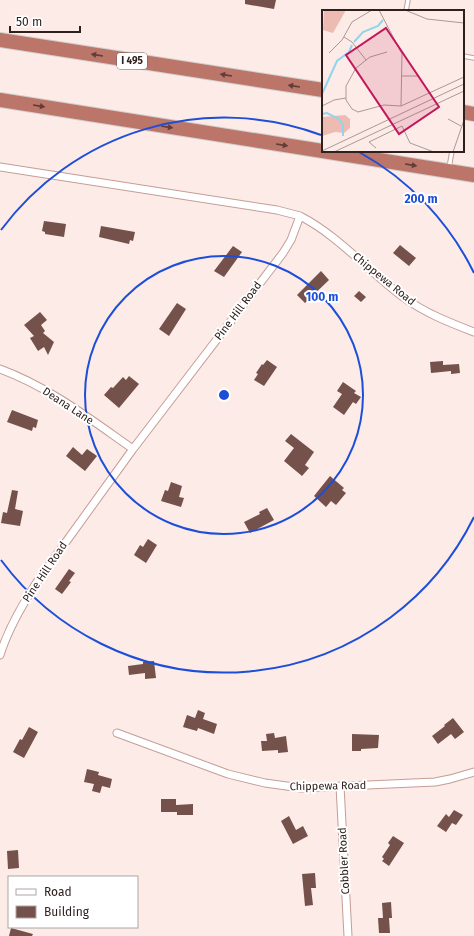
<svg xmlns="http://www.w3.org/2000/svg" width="474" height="936" font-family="'Fira Sans',sans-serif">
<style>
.building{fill:#74514b}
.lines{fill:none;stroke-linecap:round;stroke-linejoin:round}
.service-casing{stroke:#c59d96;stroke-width:5.5}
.minor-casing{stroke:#c59d96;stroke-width:9}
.motorway-casing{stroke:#d1cecd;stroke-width:16}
.service{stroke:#fff;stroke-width:3.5}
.minor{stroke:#fff;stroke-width:7}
.motorway{stroke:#bc7569;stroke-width:14}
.oneway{fill:#603e38}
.ring{fill:none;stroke:#1d4ed8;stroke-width:2}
.labels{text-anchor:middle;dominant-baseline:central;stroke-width:4;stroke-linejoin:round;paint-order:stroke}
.shield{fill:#fff;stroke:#6d6361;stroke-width:1}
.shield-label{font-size:10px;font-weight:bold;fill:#2f201d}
.street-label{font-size:11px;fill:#2f201d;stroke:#fff}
.inset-river{fill:none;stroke:#93d4ed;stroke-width:2}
.inset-road{fill:none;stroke:#aa9a96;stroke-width:1}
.view{fill:#c2185b;fill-opacity:0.15;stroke:#c2185b;stroke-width:2}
.inset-edge{fill:none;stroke:#2f201d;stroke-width:2}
.centre{fill:#1d4ed8;stroke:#fff;stroke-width:2}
.ring-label{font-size:12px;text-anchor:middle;font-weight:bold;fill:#1d4ed8;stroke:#fff;stroke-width:4;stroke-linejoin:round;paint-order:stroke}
</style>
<rect width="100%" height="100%" fill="#fcebe7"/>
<path class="building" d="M245,0H276L274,9L245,4Z
M44,221L66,224L64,237L45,234V232L42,231Z
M101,226L135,232L133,241L130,240L129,244L99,237Z
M400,245L416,258L409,266L393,253Z
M233,246L242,252L224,277L214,271Z
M321,271L329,280L305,303L297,295Z
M359,291L366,297L361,302L354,296Z
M177,303L186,309L169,336L159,329Z
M40,312L47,320L41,325L45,331L43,333L54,342L48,355L44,347L38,351L30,338L34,336L24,325Z
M267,360L277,367L264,386L254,380L258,374L256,373L262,364L263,365Z
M443,361V365L459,364L460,373L451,374V371L431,373L430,362Z
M129,376L139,384L119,408L104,395L111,387L113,388L123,377L126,380Z
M343,382L356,391L354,393L361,397L356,404L353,402L344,415L333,407L342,394L337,391Z
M12,410L38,420L36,428L33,427L32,431L7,422Z
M291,434L314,452L305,465L309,468L302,476L284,461L294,448L285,441Z
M73,447L82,455L87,449L97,456L85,471L66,456Z
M330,476L344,488L342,490L346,493L336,505L331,501L326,507L314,496Z
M171,482L182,486L179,497L184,498L181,507L161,501L165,490L168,491Z
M12,490L18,491L15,509L23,511L20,526L1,523L3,512L7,513Z
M267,508L274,520L250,533L244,522L260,514L259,512Z
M148,539L157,545L146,563L134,555L140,545L143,547Z
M69,569L75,573L69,581L71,582L62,594L55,589Z
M154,661L156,678L145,679V673L129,675L128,666L143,664V662Z
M198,710L205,713L203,719L217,724L214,734L198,728L197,731L183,727L187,715L195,718Z
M453,718L464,732L455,739L451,734L438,744L432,736L445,726L444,725Z
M29,727L38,732L24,758L13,752L20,739L22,740Z
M274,733L275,738L286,736L288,752L278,753V750L262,751L261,741H267L266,734Z
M352,734L379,735L378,748L361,749V751H352Z
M87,769L99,772L98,775L112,779L110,788L102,786L100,793L92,791L94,784L84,782Z
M161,799H176V805L193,804V815H177V812H161Z
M454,810L463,815L456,825L452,823L446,832L437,826L446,814L449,817Z
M289,816L296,830L303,826L308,836L293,844L281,821Z
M393,836L404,843L389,866L382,861L384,859L382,857L390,845L388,843Z
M18,850L19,868L8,869L7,851Z
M315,873L316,888H311L313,905L305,906L302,874Z
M391,902L392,918H389L390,933H379L378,918H383L382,903Z
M11,928L33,934L32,936H9Z"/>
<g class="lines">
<g class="service-casing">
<path id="service" d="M406,11L408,0
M463,56L474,58
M449,168L452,151"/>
</g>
<g class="minor-casing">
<path id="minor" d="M0,167L277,210L300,216L291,240L283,253L133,449L37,582C22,605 8,629 0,655
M300,216C339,236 368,271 403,297C425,313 448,322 474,332
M0,369C49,387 90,419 133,449
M117,733L228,774L265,783L301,788L435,782L450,779L474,772
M340,786L348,936"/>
</g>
<g class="motorway-casing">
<path id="motorway" d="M0,40L323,90
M0,100L474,175
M463,112L474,114"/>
</g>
<use href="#service" class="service"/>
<use href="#minor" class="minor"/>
<use href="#motorway" class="motorway"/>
</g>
<defs><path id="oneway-solid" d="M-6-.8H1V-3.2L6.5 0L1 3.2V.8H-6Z"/></defs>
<g class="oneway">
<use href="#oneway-solid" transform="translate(97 55) rotate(-171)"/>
<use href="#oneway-solid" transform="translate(226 75) rotate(-171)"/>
<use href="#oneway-solid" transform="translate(294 86) rotate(-171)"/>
<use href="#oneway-solid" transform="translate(39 106) rotate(9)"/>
<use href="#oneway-solid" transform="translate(167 127) rotate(9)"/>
<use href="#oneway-solid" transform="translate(282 145) rotate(9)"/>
<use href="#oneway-solid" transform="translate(411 165) rotate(9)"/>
</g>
<g class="ring">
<circle cx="224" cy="395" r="139"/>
<path d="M474 517A278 278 0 0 1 1 560M1 230A278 278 0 0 1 321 135M359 152A278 278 0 0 1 474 273"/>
</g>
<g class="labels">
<rect class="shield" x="117" y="53" width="30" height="16" rx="3"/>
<g class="shield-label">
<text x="132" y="61">I 495</text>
</g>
<g class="street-label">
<text transform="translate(384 279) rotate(39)">Chippewa Road</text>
<text transform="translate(238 311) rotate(-53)">Pine Hill Road</text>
<text transform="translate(68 406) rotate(33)">Deana Lane</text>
<text transform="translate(45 572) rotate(-56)">Pine Hill Road</text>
<text transform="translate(328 786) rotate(-1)">Chippewa Road</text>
<text transform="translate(344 861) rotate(-93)">Cobbler Road</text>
</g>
</g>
<g transform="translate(322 10)">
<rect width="142" height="142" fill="#fcebe7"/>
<path d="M2,0H24L11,23L1,20ZM23,105L28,109V118L22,123L13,122L0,126V107Z" fill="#eebbb2"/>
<path class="inset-river" d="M32,32L41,22L56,16L61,10M0,84L15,51L27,42L30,35M0,104L5,103L17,109L21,115V126"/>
<path class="inset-road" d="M57,0L80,44L79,96L142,67M83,0L105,9L142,13M22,27L30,32L44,50M65,42L48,47L34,58L24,76V90L30,99L36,102L62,95L79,96M7,43L20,30L30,12L50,0M80,66H97M0,96L12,90L24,88M126,109L139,116M54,138L47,132L80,116L88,133L112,142M0,141L142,74M12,142L142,81M131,142L142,110"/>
<path class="view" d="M64,18L117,97L77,124L24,45Z"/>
<rect width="142" height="142" class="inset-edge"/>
</g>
<circle cx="224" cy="395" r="6" class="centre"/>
<g class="ring-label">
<text x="421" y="203">200 m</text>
<text x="322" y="301">100 m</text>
</g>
<rect x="8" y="876" width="130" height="52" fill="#ffffff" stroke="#aca6a5"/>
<rect x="16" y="889" width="20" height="6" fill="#ffffff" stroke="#aca6a5"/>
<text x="44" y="896" font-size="12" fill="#2f201d">Road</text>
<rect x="16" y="906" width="20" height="12" fill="#74514b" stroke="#aca6a5"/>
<text x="44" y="916" font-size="12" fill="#2f201d">Building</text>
<path d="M10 26v6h70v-6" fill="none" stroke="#2f201d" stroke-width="2"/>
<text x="16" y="26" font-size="12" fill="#2f201d" stroke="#ffffff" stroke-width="3" paint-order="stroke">50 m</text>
</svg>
